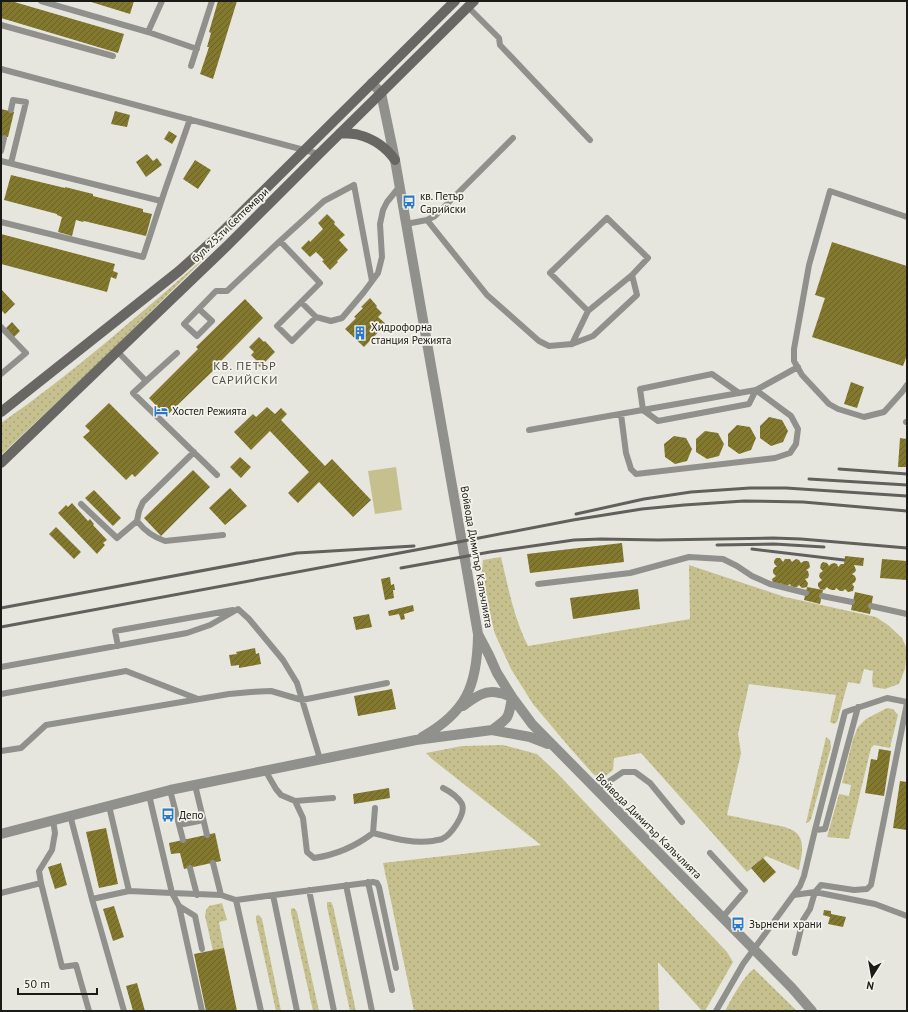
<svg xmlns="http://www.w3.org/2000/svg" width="908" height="1012" font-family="'PT Sans',sans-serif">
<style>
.grass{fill:url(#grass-dots)}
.park{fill:#c6c08e}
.building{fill:url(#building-hatch)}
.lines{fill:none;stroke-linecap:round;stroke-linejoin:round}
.lane{stroke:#90908d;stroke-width:6}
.street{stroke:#90908d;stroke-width:10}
.secondary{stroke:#686763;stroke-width:10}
.rail{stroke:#61605c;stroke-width:3}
.labels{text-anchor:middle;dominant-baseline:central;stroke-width:3.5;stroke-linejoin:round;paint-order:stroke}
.poi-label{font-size:11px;fill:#1a1a17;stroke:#f4f3eb;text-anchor:start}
.street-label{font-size:11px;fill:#1a1a17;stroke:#f4f3eb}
.neighbourhood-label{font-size:12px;letter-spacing:1px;fill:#4f4f48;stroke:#f4f3eb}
</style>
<defs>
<pattern id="grass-dots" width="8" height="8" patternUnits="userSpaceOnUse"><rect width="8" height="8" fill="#c6c08e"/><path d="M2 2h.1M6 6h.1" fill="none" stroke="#aaa47a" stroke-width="1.8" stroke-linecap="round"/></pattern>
<pattern id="building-hatch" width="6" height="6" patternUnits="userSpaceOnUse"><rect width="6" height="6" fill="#82792e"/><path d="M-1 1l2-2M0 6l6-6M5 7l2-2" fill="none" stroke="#6a6226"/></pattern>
</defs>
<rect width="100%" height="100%" fill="#e7e6de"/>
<path class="grass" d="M211,252L111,351L1,455V423C75,372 143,311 211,252Z
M501,557C508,587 514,618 528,646L690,619L689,565L785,597L876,617L888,625L902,638L907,649L905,669L899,684L885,689L873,687L872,680L873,671L864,669L860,684L848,682L837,722L834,724L830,722L836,695L749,684L738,734L741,753L727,815L785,827C787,828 791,829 794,831C807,840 801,857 799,870L766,856L747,872L641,753L614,758L613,770L603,778L594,775L570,748L533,704L511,669L495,634L481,578L483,560Z
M887,708L893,709L898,715L890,748L874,745L871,748L849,839L827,837L839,794L849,796L851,785L842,783L853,739L858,727L866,719Z
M826,737L830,740L831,747L811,819L809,822L806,823Z
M503,745L537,754L556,772L727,952L733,962L705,1011H702L658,962L659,1011H414L383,863L541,845L432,759L426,753L462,746Z
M327,902H331L333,906L356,1011H350L327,907Z
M222,903L227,920L219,922L224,948L213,951L205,916L206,910L209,906Z
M293,908L295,909L297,912L319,1011H313L291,913V909Z
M258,915L260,916L262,919L281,1011H276L256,920V916Z
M754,969L797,1011H725C731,1000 744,975 754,969Z"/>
<path class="park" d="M396,467L402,510L375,514L368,471Z"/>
<path class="building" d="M1,1H11L124,34L118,53L1,18Z
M88,1H134L130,14Z
M218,1H237L213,79L200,74L209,47H207L211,33L209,32Z
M1,109L14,112L8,137L1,136Z
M115,111L130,115L127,127L111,124Z
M169,131L177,136L172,144L164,139Z
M147,154L153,161L157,158L162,165L146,177L136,162Z
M195,160L211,170L198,189L183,179Z
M11,175L65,188V187L93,194V196L143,209V212L152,214L146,236L84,221L83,222L76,220L72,236L58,232L62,217L57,215V214L4,200Z
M327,214L335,222L334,224L345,235L339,240L348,250L337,261L338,262L330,270L322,261L324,260L316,252L310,257L301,248L309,240L310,242L323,229L318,223Z
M1,234L115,264L113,271L118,273L116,279L111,277L107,292L1,264Z
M832,242L907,266V355L903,366L812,337L825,298L815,295Z
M1,289L15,304L5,314L1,310Z
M370,298L377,306L376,307L382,313L378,317L386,324L364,347L345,329L356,318L354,317L363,308L361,307Z
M245,299L263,318L215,367L216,368L166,416L149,398L198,349L196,347Z
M12,322L20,331L14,337L6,328Z
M259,337L264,342L265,341L275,352L260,367L254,361L256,360L251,355L254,352L249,347Z
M851,382L864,387L857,408L844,404Z
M109,403L159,453L135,477L132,474L126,480L83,437L90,431L85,426Z
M267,407L275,414L281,408L287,414L281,420L325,466L332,459L371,500L353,517L319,482L298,503L288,493L309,472L270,431L251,450L234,432L253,414L256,417Z
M769,417L782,420L788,431L783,442L771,446L760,438V426Z
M737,425L750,427L756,438L751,450L739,454L728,446V434Z
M705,431L718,433L724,444L719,456L707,459L696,452V439Z
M674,436L686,438L692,449L687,461L675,464L665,457L664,444Z
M900,438L907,439V467H898Z
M240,457L251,467L241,478L230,467Z
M193,470L210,487L161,536L144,518Z
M230,488L247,506L225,525L209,508Z
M94,490L121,518L113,526L85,498Z
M72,503L88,521L90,519L94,524L93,525L107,540L103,543L105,545L97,554L58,513L66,505L68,507Z
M56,527L81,552L74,559L49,534Z
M622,543L624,562L530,573L527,554Z
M845,556L864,558L863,566L854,565L856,570L855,572L852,574L855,576L856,579L855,582L852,584L853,585L854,587L853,591L848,592L845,589L843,591H840L836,588L835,590H832L829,589L827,587L824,590L820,589L818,586V583L822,580L820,578L819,576L820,573L823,571L820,568L821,564L823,562L827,563L829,566L831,564L834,563L837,564L838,567L841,564H844Z
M776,558H780L783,562L785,559H790L792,562L793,561L796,559L799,560L801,563L804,561H807L809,562L810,567L808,569L806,570L808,571L809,575L808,578L805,579L808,583L807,587L802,588L799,585L797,587H794L791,586L790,584L787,586L782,585L781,583L780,584L773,583L772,579L776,576L773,573V570L775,567H777L774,563V561Z
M882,559L907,561V580L880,578Z
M390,577L391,585L394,584L395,590H393L394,598L385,600L381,579Z
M807,587L823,590L820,604L804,600Z
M638,589L640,609L573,619L570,598Z
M855,592L873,596L870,614L851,610Z
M413,605L414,611L404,614L405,619L401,620L399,614L389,616L388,611Z
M369,614L372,627L356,630L353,617Z
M255,648L256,654L259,653L261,664L239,668V665L231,666L229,655L237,654L236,652Z
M392,689L396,709L358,716L354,696Z
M879,749L891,751L884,796L865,793L871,759L877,760Z
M900,781L907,782V830L893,828Z
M389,788L390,798L354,804L353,794Z
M106,828L118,884L99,888L86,832Z
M215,833L221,861L184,869L180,853L171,854L169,843Z
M763,858L776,872L764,883L751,868Z
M61,863L67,885L55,889L48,867Z
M114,906L124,937L113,941L103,909Z
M824,910L831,911V914L846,917L843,927L828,924L830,917L823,915Z
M224,948L237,1011H206L194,954Z
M137,983L145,1011H133L126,986Z"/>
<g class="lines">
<path class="lane" d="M41,1L148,32L162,1
M468,7L499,38L500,45L590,140
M1,25L113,56
M148,32L197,49
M191,66L212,1
M1,69L319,154
M11,110L13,100L26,102L11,163
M1,151L4,138
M1,161L161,201
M907,217L830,191L809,265L794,349V361L802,375L829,404L838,409L864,417L884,412L902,392L907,385
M427,220L435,216L513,138
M1,222L143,257L165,190L190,119
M406,224L427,220L487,295L539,341L549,346L572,344L593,336L637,295L632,275L648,258L607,218L550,273L588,311
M280,241L324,201L354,185L372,281
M301,302L277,326L292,341L316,317
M199,309L212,321L197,336L184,324L216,291H227L280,241L320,283L301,302L316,317L331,321L342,318L364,292L378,273L382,257L380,224L383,210L387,202L400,186
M1,327L26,353L1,374
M572,344L588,311L632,275
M117,351L146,381L177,353
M146,381L133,393L217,475
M621,414L626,453L631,469L636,474L775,458L790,453L796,444L798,429L791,416L756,390L749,404L658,421L643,410L640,389L712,374L739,393
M906,422H907
M529,430L756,390L798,367
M194,452L143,502L139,511L137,521C144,530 153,537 165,541L223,535
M81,504L117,538L137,521
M538,584L630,573L689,557L723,559L737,566L752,576L770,584L806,593
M822,596L852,602
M871,606L907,614
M118,646L115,631L233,610
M1,667L187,633L210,625L238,609L249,619L283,660L297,683L320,759
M1,694L126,671L198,699
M1,751L21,748L46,725L229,694L251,692L271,691L302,700L387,683
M265,770L276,789L281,795L295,801L333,798
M195,785L207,835
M170,790L183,840
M596,790L623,772H635L650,783L682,822
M295,801L303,818L307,852L314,858C335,855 356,846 373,833L375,808
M70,815L92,899L124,1011
M178,820L184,824L199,821L202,816
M815,830L825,829L858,707
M373,833C393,838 412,844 433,841C436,840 440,840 442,839C451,835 466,814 462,804C458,797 449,791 443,788
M710,853L745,891L722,918
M213,863L221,895
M190,868L197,895
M368,882L392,990
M41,883L39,871L52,850L55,833L53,820
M346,885L372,1011
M309,890L334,1011
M129,891L172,893L149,795
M1,893L41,883L62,967L76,965L89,1011
M273,895L297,1011
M794,895L815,892L875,904L907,916
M92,899L129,891L109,806
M236,900L261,1011
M179,906L195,916L202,949
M795,953L803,920L810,909L815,892L821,885L854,890L867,889L871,885L907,703
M202,1011L179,906L172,893L221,895L236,900L373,882L377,883L379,887L396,968
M716,1011L743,964L800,886L804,876L815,830L845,712L887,698L907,702"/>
<path class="street" d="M372,83L381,93L395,160L478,634L489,655L497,673L512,697L532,724L792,988L812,1011
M463,706C474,698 485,689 499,693C504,693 508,696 512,697
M492,730C509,718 509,718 512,697
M422,737C467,712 477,685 478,636
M1,834L170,790L416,740L492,730L530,737L548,744"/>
<path class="secondary" d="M340,133C346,134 353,133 359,135C374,139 386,147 395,160
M1,412L179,271L218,236L455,1
M1,463L228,245L319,154L381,93L474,1"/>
<path class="rail" d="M839,469L907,474
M809,479L907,485
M576,514L644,499L691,492L750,488H786L907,496
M717,545L774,544L824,547
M752,549L844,560
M401,568L490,552L574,540L601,539L658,540L773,538L801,539L907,548
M1,608L297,553L315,552L414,546
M1,627L448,544L573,520L642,509L684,505L744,501L803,502L907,511"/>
</g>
<defs>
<g id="bus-bare" transform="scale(1.08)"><path d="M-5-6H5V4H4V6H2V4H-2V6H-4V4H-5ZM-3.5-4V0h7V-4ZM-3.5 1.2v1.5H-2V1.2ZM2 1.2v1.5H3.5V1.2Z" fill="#2a78c8" stroke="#f4f3eb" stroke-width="2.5" paint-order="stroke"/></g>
<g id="building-bare" transform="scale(1.08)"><path d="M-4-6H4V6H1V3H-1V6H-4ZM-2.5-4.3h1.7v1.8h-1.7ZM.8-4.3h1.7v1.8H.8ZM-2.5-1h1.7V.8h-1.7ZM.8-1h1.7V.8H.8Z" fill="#2a78c8" stroke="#f4f3eb" stroke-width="2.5" paint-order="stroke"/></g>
<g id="hotel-bare" transform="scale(1.08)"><path d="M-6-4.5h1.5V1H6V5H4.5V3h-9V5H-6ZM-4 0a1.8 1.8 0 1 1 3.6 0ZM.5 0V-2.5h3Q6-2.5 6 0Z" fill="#2a78c8" stroke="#f4f3eb" stroke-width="2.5" paint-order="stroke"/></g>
</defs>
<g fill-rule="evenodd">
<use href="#bus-bare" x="409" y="202"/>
<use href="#building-bare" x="360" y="333"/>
<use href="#hotel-bare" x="161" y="411"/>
<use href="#bus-bare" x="168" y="815"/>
<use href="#bus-bare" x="738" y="924"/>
</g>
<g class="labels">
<g class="poi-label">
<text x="420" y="196">кв. Петър<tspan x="420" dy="13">Сарийски</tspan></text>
<text x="371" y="327">Хидрофорна<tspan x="371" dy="13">станция Режията</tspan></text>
<text x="172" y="411">Хостел Режията</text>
<text x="179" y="815">Депо</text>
<text x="749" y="924">Зърнени храни</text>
</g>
<g class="street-label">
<text transform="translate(230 225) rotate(-44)">бул. 25-ти Септември</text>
<text transform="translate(477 557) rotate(80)">Войвода Димитър Калъчлията</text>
<text transform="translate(649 826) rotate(45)">Войвода Димитър Калъчлията</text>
</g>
<g class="neighbourhood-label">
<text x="245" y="365">КВ. ПЕТЪР<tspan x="245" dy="14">САРИЙСКИ</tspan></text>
</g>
</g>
<rect width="908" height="1012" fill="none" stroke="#1a1a17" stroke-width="4"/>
<g transform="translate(872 976) rotate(191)" stroke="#f4f3eb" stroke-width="3" paint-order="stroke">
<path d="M0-3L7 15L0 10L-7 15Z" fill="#1a1a17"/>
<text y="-6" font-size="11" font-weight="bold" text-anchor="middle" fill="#1a1a17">N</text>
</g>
<path d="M18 988v6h79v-6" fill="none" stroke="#1a1a17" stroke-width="2"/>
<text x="24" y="988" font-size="12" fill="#1a1a17" stroke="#f4f3eb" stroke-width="3" paint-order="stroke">50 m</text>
</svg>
